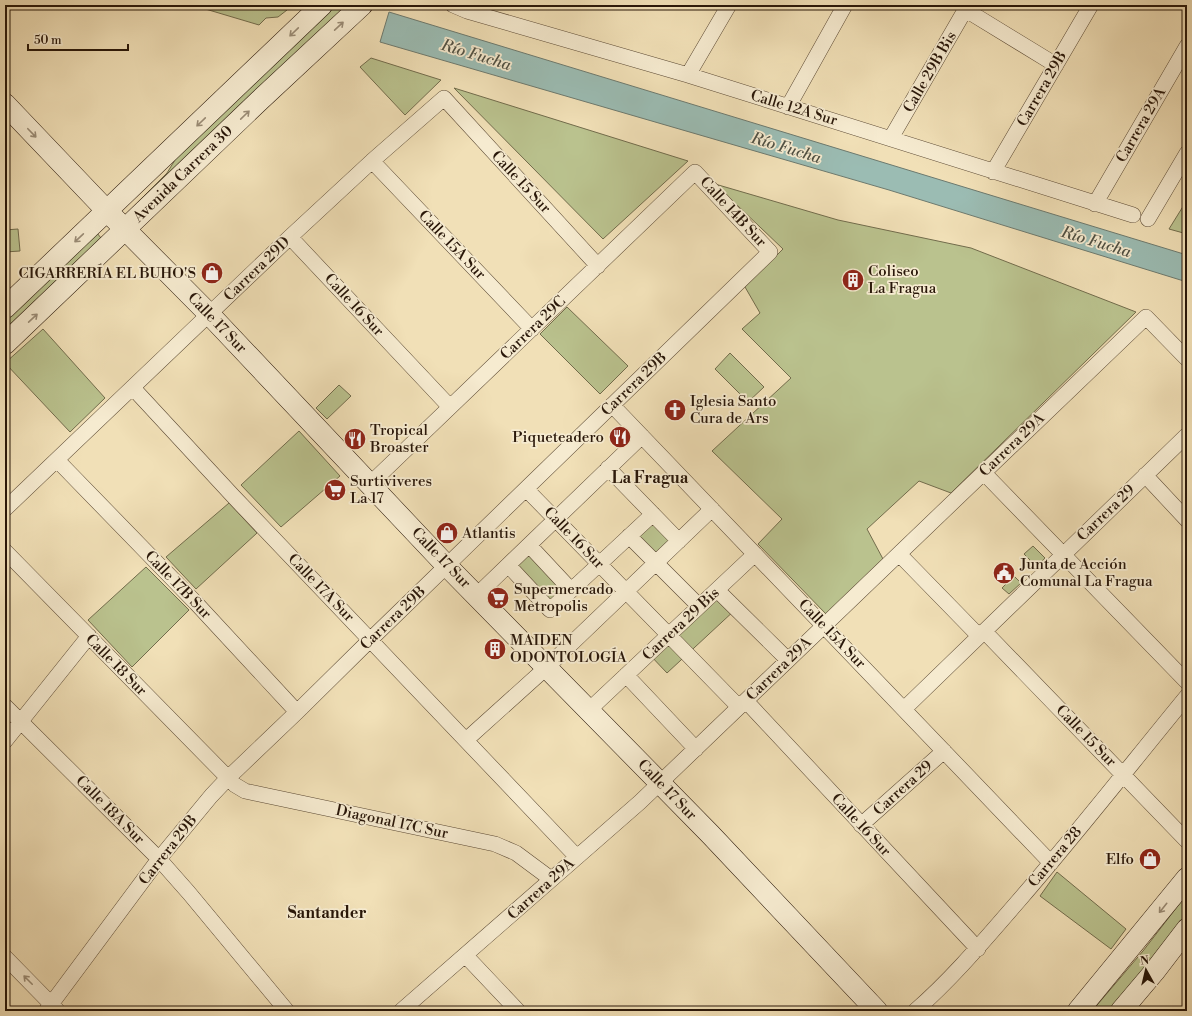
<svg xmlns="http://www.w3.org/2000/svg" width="1192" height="1016" font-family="'Libre Bodoni',serif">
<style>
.green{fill:#bac28e;stroke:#726c4c}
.water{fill:#9bbcb3;stroke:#6d7a6f}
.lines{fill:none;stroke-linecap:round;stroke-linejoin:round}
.street-casing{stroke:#5b4934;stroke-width:16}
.secondary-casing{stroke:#291709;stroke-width:22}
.street{stroke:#f6ebd0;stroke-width:15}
.secondary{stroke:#f6ebd0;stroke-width:21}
.oneway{stroke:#9a8c76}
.labels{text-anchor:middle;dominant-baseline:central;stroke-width:3.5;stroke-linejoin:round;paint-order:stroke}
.street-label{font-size:15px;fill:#291709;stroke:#f6ebd0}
.poi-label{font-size:15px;fill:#291709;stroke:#f6ebd0;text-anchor:start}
.water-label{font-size:16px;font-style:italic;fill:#515144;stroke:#f6ebd0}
.neighbourhood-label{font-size:16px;font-weight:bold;fill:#291709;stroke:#f6ebd0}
</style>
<rect width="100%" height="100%" fill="#f1e0b7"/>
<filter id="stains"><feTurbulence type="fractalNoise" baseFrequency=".005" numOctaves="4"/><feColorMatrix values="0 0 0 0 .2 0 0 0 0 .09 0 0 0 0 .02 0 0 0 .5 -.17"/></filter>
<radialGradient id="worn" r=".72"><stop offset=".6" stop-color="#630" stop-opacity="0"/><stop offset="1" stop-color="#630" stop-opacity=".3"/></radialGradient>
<path class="green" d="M192,5H272L287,10L278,17L266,18L259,25Z
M331,5H349L127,213L167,173L181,150Z
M371,58L441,80L405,115L360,67Z
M454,88L688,161L603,239Z
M715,184L838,220L971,248L1136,312L951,493L919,481L867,529L883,559L826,614L758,544L782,519L712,451L791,378L742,329L760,313L745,287L783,249Z
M1187,200V234L1169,229Z
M18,229L20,251L5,252V230Z
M97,233L101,238L5,329V320Z
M567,307L628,366L600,394L540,334Z
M43,329L105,398L70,432L5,363Z
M730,353L764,387L748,402L715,369Z
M339,385L351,396L327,419L316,408Z
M299,431L340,476L281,527L241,485Z
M229,503L257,533L196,589L166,557Z
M653,514L679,541L656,563L629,536Z
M1033,546L1045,558L1034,570L1027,563L1030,560L1024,554Z
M529,547L570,589L550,609L510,565Z
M146,567L189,610L132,667L88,620Z
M1014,576L1021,583L1009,594L1002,588Z
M635,590L674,630L717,590L736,609L667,673L649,654L664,639Z
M1057,872L1126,929L1111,949L1040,896Z
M1187,894V917L1110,1011H1092L1143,951Z"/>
<path class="water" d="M389,12L1187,255V282L889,190L380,42Z"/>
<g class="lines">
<g class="street-casing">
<path id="street" d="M453,5L467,11L688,75L1133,215
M966,10L1056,65
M688,75L729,5
M788,107L845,5
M891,138L968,5
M372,161L532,329
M993,172L1091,5
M1095,204L1187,46
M1148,219L1187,153
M290,237L450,407
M133,388L233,496L577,857
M612,405L1051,863
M57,460L196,603L297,712
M608,468L679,541
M984,473L1187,682
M1145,475L1187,520
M526,489L739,707
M5,509L290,237L372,161L444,98L598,266
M629,536L699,606
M529,545L571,590
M5,551L235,785L245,791L259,794L495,844L516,853L551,879
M899,554L979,636
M508,565L550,610L653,514
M717,590L788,660
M476,596L642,436
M984,631L1187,841
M626,675L696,749
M746,701L978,949
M5,706L159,859L189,893L287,1011
M904,709L1187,435
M589,710L755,554
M466,740L547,667L712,509
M5,741L89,636
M861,825L944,751
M466,956L518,1011
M5,957L57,1010
M46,1011L159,859L211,796L228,778L297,712L370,640L770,252L695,172L370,484
M401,1011L640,802L1146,317L1187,359
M915,1011C954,977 987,937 1021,898C1078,832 1132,763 1187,696"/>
</g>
<g class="secondary-casing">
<path id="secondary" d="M5,104L107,211L210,315L446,565L710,834L877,1011
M5,308L322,5
M5,344L259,101L362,5
M1078,1011L1187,878
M1121,1011L1154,972L1187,929"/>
</g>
<use href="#street" class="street"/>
<use href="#secondary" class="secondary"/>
</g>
<defs><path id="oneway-shaft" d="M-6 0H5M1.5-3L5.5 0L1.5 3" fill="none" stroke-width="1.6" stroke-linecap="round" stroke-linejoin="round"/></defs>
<g class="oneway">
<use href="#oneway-shaft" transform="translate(339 26) rotate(-43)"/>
<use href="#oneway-shaft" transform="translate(294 32) rotate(136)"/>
<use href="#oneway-shaft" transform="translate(245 115) rotate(-44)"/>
<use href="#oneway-shaft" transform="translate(201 122) rotate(136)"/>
<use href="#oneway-shaft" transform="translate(32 133) rotate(46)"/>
<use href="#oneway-shaft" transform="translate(79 238) rotate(137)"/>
<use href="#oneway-shaft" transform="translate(33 318) rotate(-43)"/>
<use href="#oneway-shaft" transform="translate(1163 908) rotate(129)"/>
<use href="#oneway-shaft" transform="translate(28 980) rotate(-135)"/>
</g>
<defs>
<g id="shop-disc" transform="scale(1.15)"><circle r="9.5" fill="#8f2418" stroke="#f6ebd0"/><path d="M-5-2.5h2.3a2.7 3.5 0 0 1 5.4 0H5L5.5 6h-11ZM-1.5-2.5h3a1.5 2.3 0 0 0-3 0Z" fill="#fff"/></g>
<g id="building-disc" transform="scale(1.15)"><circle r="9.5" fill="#8f2418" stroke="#f6ebd0"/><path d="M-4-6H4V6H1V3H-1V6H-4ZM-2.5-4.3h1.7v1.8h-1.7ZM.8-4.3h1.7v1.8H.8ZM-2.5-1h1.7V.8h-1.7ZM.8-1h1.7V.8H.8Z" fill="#fff"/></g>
<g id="church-disc" transform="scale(1.15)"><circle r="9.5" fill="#8f2418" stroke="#f6ebd0"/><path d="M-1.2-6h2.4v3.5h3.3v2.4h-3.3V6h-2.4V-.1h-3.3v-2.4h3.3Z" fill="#fff"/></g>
<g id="restaurant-disc" transform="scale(1.15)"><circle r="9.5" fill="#8f2418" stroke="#f6ebd0"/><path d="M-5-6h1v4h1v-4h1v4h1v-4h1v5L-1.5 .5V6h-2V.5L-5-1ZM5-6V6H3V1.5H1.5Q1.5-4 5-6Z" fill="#fff"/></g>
<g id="supermarket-disc" transform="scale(1.15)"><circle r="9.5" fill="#8f2418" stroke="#f6ebd0"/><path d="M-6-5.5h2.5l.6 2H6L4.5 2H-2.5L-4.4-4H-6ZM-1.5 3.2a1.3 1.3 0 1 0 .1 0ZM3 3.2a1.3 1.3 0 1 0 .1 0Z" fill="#fff"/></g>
<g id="civic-disc" transform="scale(1.15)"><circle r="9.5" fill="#8f2418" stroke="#f6ebd0"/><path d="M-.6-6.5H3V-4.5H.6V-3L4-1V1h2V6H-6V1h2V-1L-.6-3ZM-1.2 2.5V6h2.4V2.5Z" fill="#fff"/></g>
</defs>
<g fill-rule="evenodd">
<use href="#shop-disc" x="212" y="273"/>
<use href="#building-disc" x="853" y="280"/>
<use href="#church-disc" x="675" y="410"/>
<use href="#restaurant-disc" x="620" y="437"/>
<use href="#restaurant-disc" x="355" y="439"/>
<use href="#supermarket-disc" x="335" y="490"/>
<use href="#shop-disc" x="447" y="533"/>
<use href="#civic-disc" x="1004" y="573"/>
<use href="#supermarket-disc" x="498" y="598"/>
<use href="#building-disc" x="495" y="649"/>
<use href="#shop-disc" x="1150" y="859"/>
</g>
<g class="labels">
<g class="street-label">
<text transform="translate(930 72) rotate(-60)">Calle 29B Bis</text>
<text transform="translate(1042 89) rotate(-60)">Carrera 29B</text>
<text transform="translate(794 108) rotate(17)">Calle 12A Sur</text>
<text transform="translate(1141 125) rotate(-60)">Carrera 29A</text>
<text transform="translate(183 174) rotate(-44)">Avenida Carrera 30</text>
<text transform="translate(521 182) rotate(47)">Calle 15 Sur</text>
<text transform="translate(733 212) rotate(47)">Calle 14B Sur</text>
<text transform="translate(452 245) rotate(46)">Calle 15A Sur</text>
<text transform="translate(257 269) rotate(-44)">Carrera 29D</text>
<text transform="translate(354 305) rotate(47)">Calle 16 Sur</text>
<text transform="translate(217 323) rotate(46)">Calle 17 Sur</text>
<text transform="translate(533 328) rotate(-44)">Carrera 29C</text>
<text transform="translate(634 384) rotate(-44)">Carrera 29B</text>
<text transform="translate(1012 445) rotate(-44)">Carrera 29A</text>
<text transform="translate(1106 513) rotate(-44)">Carrera 29</text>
<text transform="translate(574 538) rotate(46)">Calle 16 Sur</text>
<text transform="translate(441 558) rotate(46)">Calle 17 Sur</text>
<text transform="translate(178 585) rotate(46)">Calle 17B Sur</text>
<text transform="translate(321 588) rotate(46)">Calle 17A Sur</text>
<text transform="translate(393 618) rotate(-44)">Carrera 29B</text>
<text transform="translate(681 624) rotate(-43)">Carrera 29 Bis</text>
<text transform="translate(832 634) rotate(46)">Calle 15A Sur</text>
<text transform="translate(116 665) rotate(45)">Calle 18 Sur</text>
<text transform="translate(779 669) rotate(-44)">Carrera 29A</text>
<text transform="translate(1086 736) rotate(46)">Calle 15 Sur</text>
<text transform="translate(903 788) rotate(-42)">Carrera 29</text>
<text transform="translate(667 790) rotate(46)">Calle 17 Sur</text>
<text transform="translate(110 810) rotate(45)">Calle 18A Sur</text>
<text transform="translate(392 822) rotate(12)">Diagonal 17C Sur</text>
<text transform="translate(861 825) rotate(47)">Calle 16 Sur</text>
<text transform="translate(168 850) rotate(-52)">Carrera 29B</text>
<text transform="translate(1055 857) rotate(-50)">Carrera 28</text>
<text transform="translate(541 889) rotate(-42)">Carrera 29A</text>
</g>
<g class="poi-label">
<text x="868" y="271">Coliseo<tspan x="868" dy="17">La Fragua</tspan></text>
<text x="196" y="273" text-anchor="end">CIGARRERÍA EL BUHO'S</text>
<text x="690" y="401">Iglesia Santo<tspan x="690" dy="17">Cura de Ars</tspan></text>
<text x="370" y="430">Tropical<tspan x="370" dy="17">Broaster</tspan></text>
<text x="604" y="437" text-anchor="end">Piqueteadero</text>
<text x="350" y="481">Surtiviveres<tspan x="350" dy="17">La 17</tspan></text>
<text x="462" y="533">Atlantis</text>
<text x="1020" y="564">Junta de Acción<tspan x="1020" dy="17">Comunal La Fragua</tspan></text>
<text x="514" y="589">Supermercado<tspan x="514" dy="17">Metropolis</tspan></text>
<text x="510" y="640">MAIDEN<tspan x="510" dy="17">ODONTOLOGÍA</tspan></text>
<text x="1134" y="859" text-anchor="end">Elfo</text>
</g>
<g class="water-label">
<text transform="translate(476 55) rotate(17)">Río Fucha</text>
<text transform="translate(786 148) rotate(17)">Río Fucha</text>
<text transform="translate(1096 242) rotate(17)">Río Fucha</text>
</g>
<g class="neighbourhood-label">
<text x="650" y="478">La Fragua</text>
<text x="327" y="913">Santander</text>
</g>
</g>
<rect width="1192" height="1016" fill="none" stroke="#f1e0b7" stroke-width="20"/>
<rect x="6" y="6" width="1180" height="1004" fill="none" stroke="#291709" stroke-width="2"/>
<rect x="10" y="10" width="1172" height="996" fill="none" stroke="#291709"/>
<g transform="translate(1146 970) rotate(352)" stroke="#f6ebd0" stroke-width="3" paint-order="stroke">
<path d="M0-3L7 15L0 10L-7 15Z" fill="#291709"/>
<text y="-6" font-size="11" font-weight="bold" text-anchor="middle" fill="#291709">N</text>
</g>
<path d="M28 44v6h100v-6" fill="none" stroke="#291709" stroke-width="2"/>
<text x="34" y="44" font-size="12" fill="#291709" stroke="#f6ebd0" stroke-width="3" paint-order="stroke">50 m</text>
<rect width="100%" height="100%" filter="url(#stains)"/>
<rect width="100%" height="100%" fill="url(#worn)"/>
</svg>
